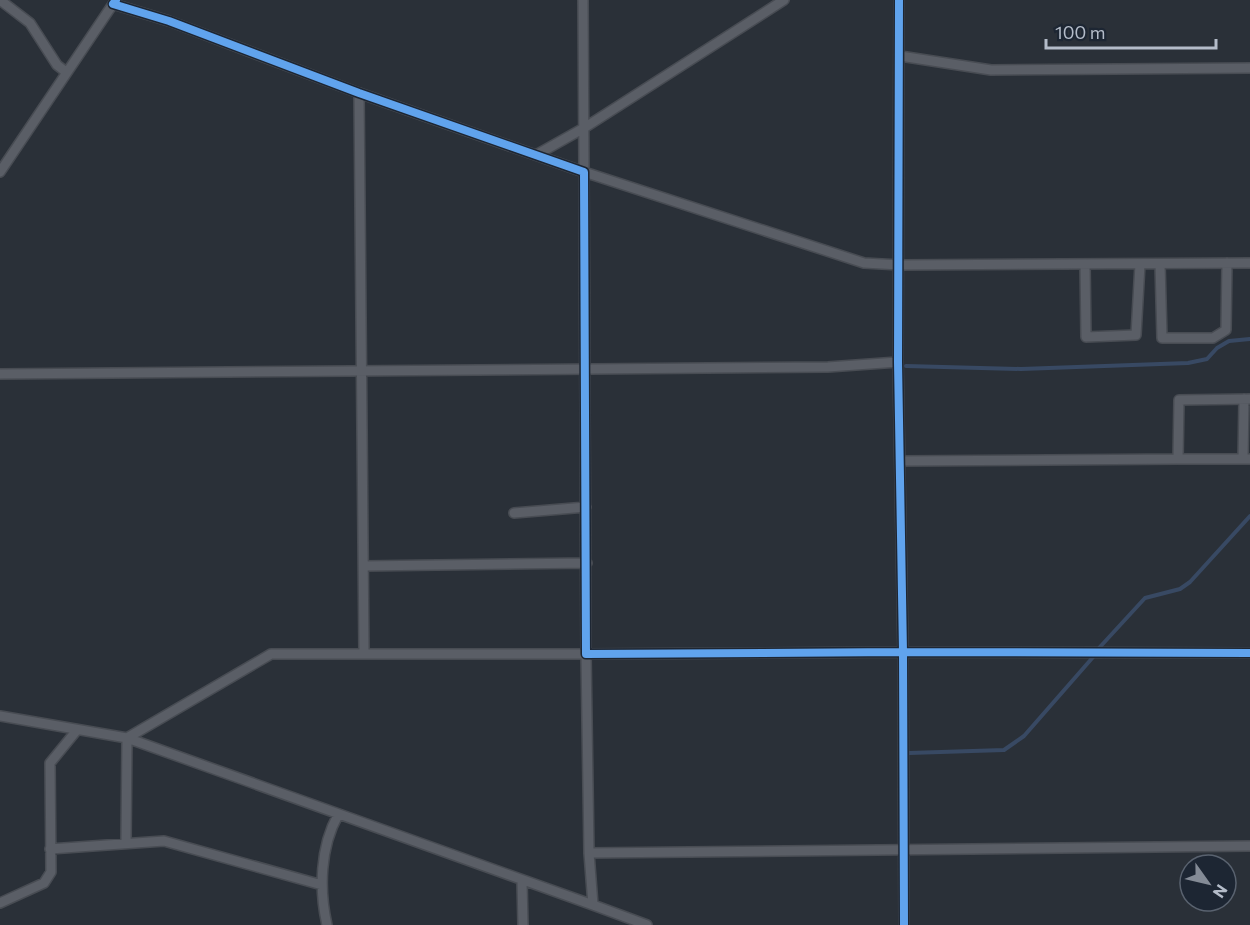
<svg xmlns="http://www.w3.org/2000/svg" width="1250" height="925" font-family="Commissioner,sans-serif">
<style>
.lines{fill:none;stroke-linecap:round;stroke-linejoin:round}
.stream{stroke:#384963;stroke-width:4}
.minor-casing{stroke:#484c53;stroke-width:12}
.minor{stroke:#5a5e66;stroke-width:9}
.cycleway-casing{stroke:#1d2633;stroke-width:11}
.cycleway{stroke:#60a3ed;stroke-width:8}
</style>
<rect width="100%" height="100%" fill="#2a3038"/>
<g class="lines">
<path class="stream" d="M906,366L1021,369L1188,363L1207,359L1217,348L1229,341L1250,339
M1099,648L1145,598L1180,589L1190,582L1250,516
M909,753L1004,750L1024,736L1094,656"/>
<g class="minor-casing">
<path id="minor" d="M0,0L30,23L57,65L66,72
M116,0L113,4L169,21L359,93L584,172L586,654L903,652L904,925
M583,0L584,172L864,263L900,265L1250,263
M899,0L898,362L903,652L1250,653
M900,56L991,70L1250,68
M359,93L364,654
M536,155L584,128L784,0
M0,172L113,4
M1085,264L1086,337L1136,335L1140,264
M1160,264L1162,338H1213L1226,330L1227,263
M0,374L828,367L898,362
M1178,459H1250
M1243,459L1244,399
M901,461L1178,459L1179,400L1250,399
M514,513L586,507
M364,566L587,563
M0,716L127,738L593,905
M126,843L127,738L271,654H586L589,853L593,905L647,925
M50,849L164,841L322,885
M589,853L1250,846
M522,882L523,925
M0,903L44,883L51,872L50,763L77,730
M327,925C319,890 320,847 338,815"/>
</g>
<use href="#minor" class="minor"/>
<g class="cycleway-casing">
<path id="cycleway" d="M116,0L113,4L169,21L359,93L584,172L586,654L903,652L904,925
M899,0L898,362L903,652L1250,653"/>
</g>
<use href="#cycleway" class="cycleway"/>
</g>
<g transform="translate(1208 883) rotate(124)"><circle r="28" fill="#1d2633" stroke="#59626f" stroke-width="1.5"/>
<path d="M0-4.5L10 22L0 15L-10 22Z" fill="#848b96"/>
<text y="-9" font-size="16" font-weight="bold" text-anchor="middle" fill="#b4bcc9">N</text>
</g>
<path d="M1046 39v9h170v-9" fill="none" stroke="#b4bcc9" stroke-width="3"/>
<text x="1055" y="39" font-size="18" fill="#b4bcc9" stroke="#1d2633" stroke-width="4.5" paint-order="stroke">100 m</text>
</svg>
